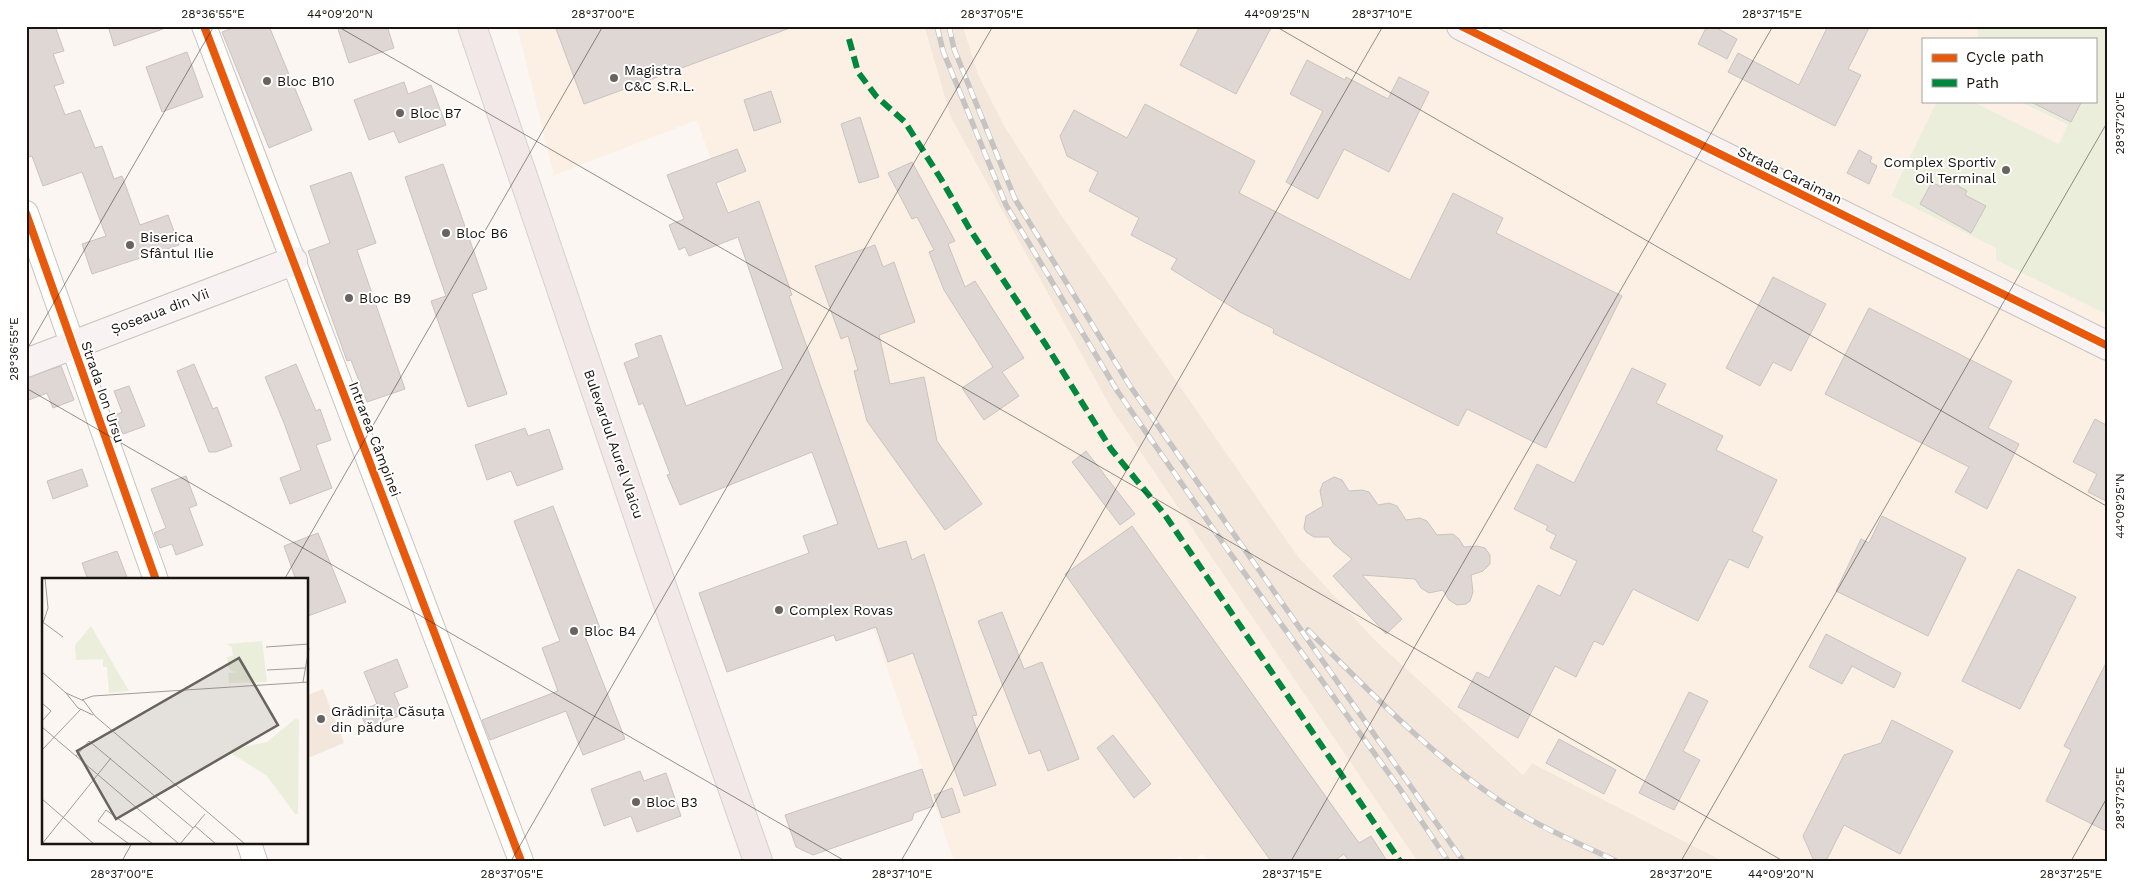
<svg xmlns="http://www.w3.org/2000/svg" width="2134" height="887" font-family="'Work Sans',sans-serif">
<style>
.built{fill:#f3e7dc}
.industrial{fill:#fbf0e3}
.green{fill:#eaeeda}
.building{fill:#ded7d4;stroke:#cac3c0}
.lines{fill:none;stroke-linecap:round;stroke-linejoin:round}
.street-casing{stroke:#c9c4bf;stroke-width:26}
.secondary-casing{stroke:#c9c4bf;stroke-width:30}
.primary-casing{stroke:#d4d1cf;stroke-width:30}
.street{stroke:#fefefd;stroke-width:24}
.secondary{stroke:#f8f3f2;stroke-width:28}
.primary{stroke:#f1e8e7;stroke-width:28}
.rail-casing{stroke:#c5c4c3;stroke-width:5.5}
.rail{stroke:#fff;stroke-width:4;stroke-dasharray:11;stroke-linecap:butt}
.quiet{stroke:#00873e;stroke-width:6;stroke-dasharray:12 6;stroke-linecap:butt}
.cycleway-casing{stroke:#fff;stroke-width:11}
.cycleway{stroke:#e8590c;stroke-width:8}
.ticks{fill:none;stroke:#19140f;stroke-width:1;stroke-opacity:0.45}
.poi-dot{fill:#68635e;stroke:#fff;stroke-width:2}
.labels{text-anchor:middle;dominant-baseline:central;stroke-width:4;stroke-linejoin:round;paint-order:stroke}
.poi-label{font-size:14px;fill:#19140f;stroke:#fff;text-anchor:start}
.street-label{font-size:14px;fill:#19140f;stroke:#fff}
.inset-road{fill:none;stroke:#a19c97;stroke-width:1}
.view{fill:#68635e;fill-opacity:0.15;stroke:#68635e;stroke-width:2.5}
.inset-edge{fill:none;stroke:#19140f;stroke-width:2.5}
.neatline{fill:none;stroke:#19140f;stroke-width:2}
.ticks-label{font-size:12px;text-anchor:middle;fill:#19140f}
</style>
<rect width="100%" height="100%" fill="#fbf6f1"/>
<path class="built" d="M924,26H963L978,74L1005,127L1060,213L1297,555L1376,641L1523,775L1532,763L1723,861H1417L1112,410L951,118Z
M323,689L344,743L308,758V695Z"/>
<path class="industrial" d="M517,26H924L951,118L1112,410L1417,861H1208L1202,854L1193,861H1185L1181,856L1166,861H954L697,120L554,175Z
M963,26H2032L1993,39L1977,32L1978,39H1923V101H1937L1891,196L1996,248V260L2108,315V861H1723L1532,763L1523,775L1376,641L1297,555L1060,213L1005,127L978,74Z
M1971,101H2018L2068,126L2059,144Z"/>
<path class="green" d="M1977,26H2108V315L1996,260V248L1891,196L1937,101H1971L2059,144L2068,125L2018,101H2095V39H1978Z"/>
<path class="building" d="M26,26H55L64,51L53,54L64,83L54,86L65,115L80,110L95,148L102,146L114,179L122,176L140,225L168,215L179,245L92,274L82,244L106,236L82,172L43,186L32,156L26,158Z
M108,26H162L163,29L114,46Z
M238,26H269L312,130L269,148L222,32Z
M337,26H387L394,48L349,63Z
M555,26H790V28L584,104Z
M1200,26H1272L1236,94L1180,65Z
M1707,26H1713L1737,39L1727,59L1698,44Z
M1828,26H1870L1848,69L1861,75L1835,126L1728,72L1738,53L1799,85Z
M187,52L203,97L162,112L146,67Z
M1307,60L1345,80L1346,77L1388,99L1399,77L1429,92L1389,172L1344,149L1318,199L1286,182L1323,111L1290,94Z
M404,82L408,94L431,85L446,125L399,143L394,131L369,140L354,100Z
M771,91L781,122L754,131L744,100Z
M2029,101H2082L2071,122Z
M1145,104L1255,161L1239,193L1410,280L1453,193L1503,218L1496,233L1622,296L1546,448L1467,409L1458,426L1273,333L1274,329L1240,312L1171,269L1177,259L1131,235L1139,218L1089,191L1098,172L1067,156L1060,136L1074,110L1127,138Z
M860,117L879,177L859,183L841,124Z
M737,149L746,171L716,183L728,213L759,201L792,295L789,296L878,549L906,541L912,560L924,554L977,715L972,716L996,785L964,796L913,653L888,662L876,627L836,641L834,635L727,672L699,593L809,553L803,536L838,524L812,452L680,505L667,475L670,474L643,403L639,405L624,363L639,357L635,344L661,335L686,406L783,369L738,237L689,256L685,247L679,250L669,225L684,219L667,175Z
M1859,150L1872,157L1870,162L1877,166L1869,184L1847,173Z
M912,162L955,241L948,244L965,287L975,281L1024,358L1002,372L1019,396L984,420L962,388L993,367L944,290L929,252L934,250L917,217L912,219L888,173Z
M443,164L487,289L472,294L507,394L468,407L431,301L446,296L405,177Z
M351,172L376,243L357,250L405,389L367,402L351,360L347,361L308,251L330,243L310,186Z
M1946,179L1967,191L1965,195L1986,206L1971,233L1920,204L1932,182L1941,187Z
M875,245L883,267L894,262L915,322L879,335L890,384L924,377L937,441L982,504L945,530L867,421L854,371L858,370L848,336L841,339L815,266Z
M1773,277L1826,304L1791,371L1773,362L1760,386L1726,368Z
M1869,308L2012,381L1988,428L2019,444L1987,509L1955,492L1969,467L1825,394Z
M194,364L213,409L217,407L232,446L216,452H209L177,371Z
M296,364L316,411L320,409L331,440L316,445L332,488L290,504L280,478L301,470L284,423L265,377Z
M61,366L74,400L53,408L47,393L26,401V378Z
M1632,368L1666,384L1656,403L1723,436L1716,450L1777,480L1752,531L1763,537L1748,568L1729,559L1698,621L1633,589L1603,645L1594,641L1576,677L1555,666L1518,738L1458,707L1477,672L1489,678L1538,585L1560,596L1577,561L1550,548L1556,535L1546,530L1548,526L1514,509L1537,464L1574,483Z
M129,386L145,426L123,434L115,415L122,412L114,391Z
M2095,419L2108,426V502L2088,492L2097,474L2073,462Z
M525,428L528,436L549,429L563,469L517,486L511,471L487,480L475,445Z
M1086,451L1135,514L1120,525L1072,462Z
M82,469L88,486L53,499L47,481Z
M186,476L197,505L189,508L203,545L176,555L172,544L160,548L155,535L154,533L166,528L151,489Z
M1334,477L1342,480L1349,491L1362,490L1369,492L1378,505L1389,503L1397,506L1406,520L1420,518L1427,521L1437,535L1453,534L1459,539L1464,547L1477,546L1485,548L1490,555V564L1483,571L1471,575L1473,592L1470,601L1466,604L1457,605L1449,600L1443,590L1429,593L1421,588L1415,579L1362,575L1402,619L1386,634L1333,576L1352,559L1334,544L1329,537H1314L1306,532L1304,528L1306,516L1323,506L1320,491L1323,483Z
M553,506L600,628L584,634L625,739L583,755L566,711L490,740L482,720L558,691L542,648L560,641L514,521Z
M1882,516L1966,558L1928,636L1836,591L1861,539L1869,543Z
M1132,526L1359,843L1371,836L1387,861H1349L1344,854L1334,861H1271L1065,574Z
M318,533L346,602L308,616V580H296L284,546Z
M117,551L128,580H88L82,563Z
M2018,569L2076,597L2020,709L1962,681Z
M1002,612L1024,669L1042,662L1079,759L1048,771L1040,750L1029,754L978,621Z
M1826,634L1901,673L1894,688L1852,666L1842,684L1809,667Z
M397,659L408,687L394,693L403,714L367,729L360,711L377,704L364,672Z
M2108,659V832L2046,801L2071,750L2064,746Z
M1689,692L1708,701L1683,751L1700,760L1674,810L1639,793Z
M1892,720L1953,751L1900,854L1844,825L1826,861H1814L1803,836L1844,755L1881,743Z
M1113,735L1151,784L1134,798L1097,748Z
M1559,739L1616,770L1604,794L1546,763Z
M922,769L934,806L914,813L912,820L813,855L796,847L785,815Z
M640,771L644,781L666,773L681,816L637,832L631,816L604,826L591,789Z
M952,788L960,812L942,818L934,795Z"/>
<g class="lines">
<g class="street-casing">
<path id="street" d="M204,26L521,861
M26,213L156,580
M249,843L255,861"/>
</g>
<g class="secondary-casing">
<path id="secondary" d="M1461,26L2108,346
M26,363L293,261"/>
</g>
<g class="primary-casing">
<path id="primary" d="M472,26L667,601L758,861"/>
</g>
<use href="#street" class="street"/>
<use href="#secondary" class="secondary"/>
<use href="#primary" class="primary"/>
<g class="rail-casing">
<path id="rail" d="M937,26L943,51L1006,205L1118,392L1230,553L1400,789L1448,861
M949,26L954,49L1015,199L1130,386L1463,861
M1308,630C1373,695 1438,763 1517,812C1548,831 1583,845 1616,861"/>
</g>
<use href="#rail" class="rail"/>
<path class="quiet" d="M849,39L858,72L876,96L905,122L941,179L969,228L1046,345L1111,449L1165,515L1400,861"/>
<g class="cycleway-casing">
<path id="cycleway" d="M204,26L521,861
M1461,26L2108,346
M26,213L156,580"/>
</g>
<use href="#cycleway" class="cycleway"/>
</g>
<path class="ticks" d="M337,26L1783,861M1275,26L2108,507M26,351L214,26M26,388L845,861M284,580L603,26M122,861L132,843M511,861L993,26M901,861L1383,26M1291,861L1773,26M1681,861L2108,121M2071,861L2108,796"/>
<g class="poi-dot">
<circle cx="614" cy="78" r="5"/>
<circle cx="267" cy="81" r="5"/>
<circle cx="400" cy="113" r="5"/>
<circle cx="2006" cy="170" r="5"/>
<circle cx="446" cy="233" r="5"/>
<circle cx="130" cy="245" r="5"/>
<circle cx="349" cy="298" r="5"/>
<circle cx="779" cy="610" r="5"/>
<circle cx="574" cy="631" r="5"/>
<circle cx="321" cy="719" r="5"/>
<circle cx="636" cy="802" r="5"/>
</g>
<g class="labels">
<g class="poi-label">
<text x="624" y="70">Magistra<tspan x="624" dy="16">C&amp;C S.R.L.</tspan></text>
<text x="277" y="81">Bloc B10</text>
<text x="410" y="113">Bloc B7</text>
<text x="1996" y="162" text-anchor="end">Complex Sportiv<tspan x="1996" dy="16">Oil Terminal</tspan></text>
<text x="456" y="233">Bloc B6</text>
<text x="140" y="237">Biserica<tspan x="140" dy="16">Sfântul Ilie</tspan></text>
<text x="359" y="298">Bloc B9</text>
<text x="789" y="610">Complex Rovas</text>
<text x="584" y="631">Bloc B4</text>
<text x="331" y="711">Grădinița Căsuța<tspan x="331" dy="16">din pădure</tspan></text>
<text x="646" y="802">Bloc B3</text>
</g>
<g class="street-label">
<text transform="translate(1790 175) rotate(26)">Strada Caraiman</text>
<text transform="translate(160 311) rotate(-21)">Șoseaua din Vii</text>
<text transform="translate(103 392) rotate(71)">Strada Ion Ursu</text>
<text transform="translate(375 439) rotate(69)">Intrarea Câmpinei</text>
<text transform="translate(614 444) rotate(71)">Bulevardul Aurel Vlaicu</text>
</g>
</g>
<g transform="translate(42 578)">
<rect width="266" height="266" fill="#fbf6f1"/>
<path d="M49,48L87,113L67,115L65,89H61V81L34,82L33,67ZM220,63L225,104L187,105L186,95L197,94L189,93L186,89L185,79L191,78L190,69L184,66ZM253,141L257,142L256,236H253L225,198L189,175L193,171L225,164Z" fill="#eaeeda"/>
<path class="inset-road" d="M2,45L21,59M0,48L6,30L3,0M224,69L267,66M225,92L263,90M0,94L24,115L36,130L51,137M261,104L267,70M24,115L42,123L53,138L203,266M40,122L51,118L267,104M0,125L9,133L0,143M0,149L137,266M0,172L39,131M34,178L47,163L151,250M0,221L52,266M153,248L174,266M0,266L69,180M87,266L56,243L64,232L111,266M138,266L163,236"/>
<path class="view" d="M197,80L236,147L74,241L35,173Z"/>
<rect width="266" height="266" class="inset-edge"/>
</g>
<rect width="2134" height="887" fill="none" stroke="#ffffff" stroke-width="55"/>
<rect x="1922" y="38" width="175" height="65" fill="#ffffff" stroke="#a3a19f"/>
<rect x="1932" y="54" width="25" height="8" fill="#e8590c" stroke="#a3a19f"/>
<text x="1966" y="62" font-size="15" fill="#19140f">Cycle path</text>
<rect x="1932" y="79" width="25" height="8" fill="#00873e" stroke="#a3a19f"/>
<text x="1966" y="88" font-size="15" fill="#19140f">Path</text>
<rect x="28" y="28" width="2078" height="832" class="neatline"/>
<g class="ticks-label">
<text x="213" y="18">28°36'55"E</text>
<text x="340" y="18">44°09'20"N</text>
<text x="603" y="18">28°37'00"E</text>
<text x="992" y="18">28°37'05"E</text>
<text x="1277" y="18">44°09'25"N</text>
<text x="1382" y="18">28°37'10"E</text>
<text x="1772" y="18">28°37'15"E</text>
<text transform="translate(2120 123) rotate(-90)" y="4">28°37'20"E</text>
<text transform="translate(14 349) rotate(-90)" y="4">28°36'55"E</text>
<text transform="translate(2120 506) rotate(-90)" y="4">44°09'25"N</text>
<text transform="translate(2120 798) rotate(-90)" y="4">28°37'25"E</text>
<text x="122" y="878">28°37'00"E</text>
<text x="512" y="878">28°37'05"E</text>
<text x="902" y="878">28°37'10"E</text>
<text x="1292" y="878">28°37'15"E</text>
<text x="1681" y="878">28°37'20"E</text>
<text x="1781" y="878">44°09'20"N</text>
<text x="2071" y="878">28°37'25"E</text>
</g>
</svg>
